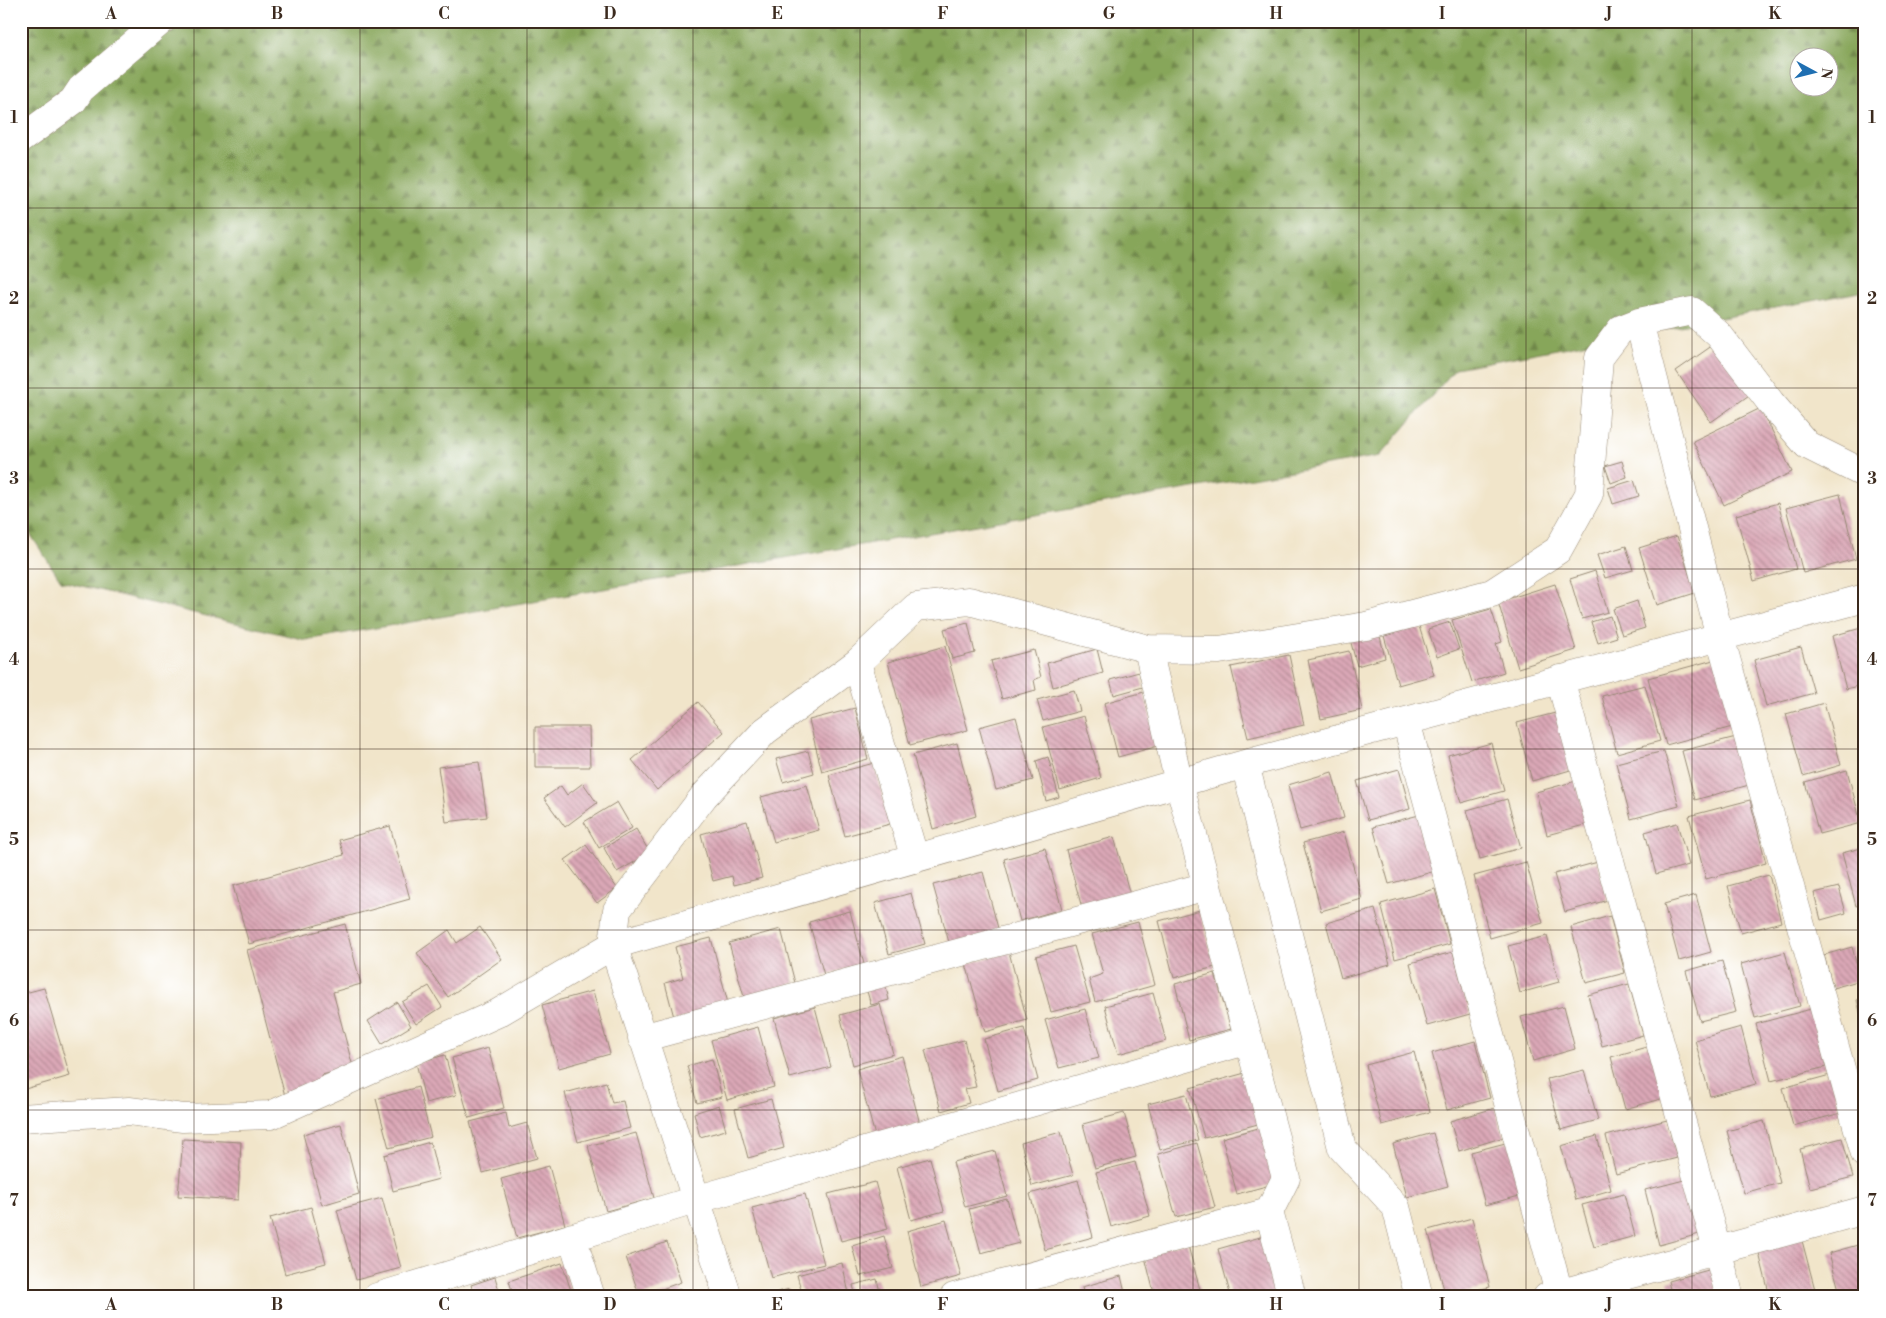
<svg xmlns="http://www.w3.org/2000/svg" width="1886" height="1318" font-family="'Libre Bodoni',serif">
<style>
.forest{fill:url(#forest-firs);stroke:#61683c;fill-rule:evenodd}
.building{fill:url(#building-back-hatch)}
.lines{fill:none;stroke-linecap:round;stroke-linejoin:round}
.street-casing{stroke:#968874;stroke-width:29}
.street{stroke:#fff;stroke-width:28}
.grid{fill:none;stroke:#3b2a1e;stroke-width:1;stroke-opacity:0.55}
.neatline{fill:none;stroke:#3b2a1e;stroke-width:2}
.grid-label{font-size:16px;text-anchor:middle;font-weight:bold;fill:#3b2a1e}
</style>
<defs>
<pattern id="forest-firs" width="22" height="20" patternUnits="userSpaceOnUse" patternTransform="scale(1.25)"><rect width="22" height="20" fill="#87a65a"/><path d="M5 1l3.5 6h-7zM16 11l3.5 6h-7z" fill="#70874a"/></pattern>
<pattern id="building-back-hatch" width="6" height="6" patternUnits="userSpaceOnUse" patternTransform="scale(1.25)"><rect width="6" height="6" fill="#dba8b7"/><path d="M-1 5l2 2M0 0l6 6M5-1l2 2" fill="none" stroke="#b38994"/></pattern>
</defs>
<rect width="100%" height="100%" fill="#fff"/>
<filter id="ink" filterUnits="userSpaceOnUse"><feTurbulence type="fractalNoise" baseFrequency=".02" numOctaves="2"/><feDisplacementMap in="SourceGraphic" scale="10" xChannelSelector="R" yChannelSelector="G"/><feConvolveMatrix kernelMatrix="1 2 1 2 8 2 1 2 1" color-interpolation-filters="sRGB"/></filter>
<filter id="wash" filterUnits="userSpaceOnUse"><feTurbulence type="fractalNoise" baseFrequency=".0096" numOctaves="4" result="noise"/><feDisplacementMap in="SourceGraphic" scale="20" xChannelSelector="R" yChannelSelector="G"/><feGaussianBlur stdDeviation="1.12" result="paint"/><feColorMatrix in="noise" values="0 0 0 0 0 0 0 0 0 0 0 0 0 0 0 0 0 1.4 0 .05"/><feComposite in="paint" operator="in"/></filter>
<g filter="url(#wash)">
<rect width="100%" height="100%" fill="#f1e5ca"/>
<path class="forest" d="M21,21H1865V291L1456,368L1380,456L306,640L61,581L21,520ZM1798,58H1828V88H1798Z"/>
<g id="blocks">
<path class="building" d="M1716,343L1752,393L1711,422L1676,371Z
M1761,408L1792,472L1724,505L1693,441Z
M1622,461L1627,477L1611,483L1605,466Z
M1634,480L1639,496L1613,504L1608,488Z
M1840,494L1856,559L1803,573L1786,508Z
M1778,503L1796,569L1754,581L1736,515Z
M1677,536L1695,593L1657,605L1639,548Z
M1626,546L1633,570L1605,578L1597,555Z
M1595,571L1608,612L1582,619L1570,579Z
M1555,584L1576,650L1518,668L1498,602Z
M1637,601L1645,628L1622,635L1613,609Z
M1491,609L1502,642L1496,644L1504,672L1472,682L1452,620Z
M1610,616L1617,637L1598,643L1591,622Z
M1450,622L1459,649L1437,657L1428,629Z
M968,623L975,653L952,659L944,629Z
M1419,626L1434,675L1398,685L1384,636Z
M1865,627V684L1846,689L1832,636Z
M1379,632L1385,658L1357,666L1350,639Z
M945,646L968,730L910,745L888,662Z
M1801,647L1814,693L1766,706L1754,660Z
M1097,649L1103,673L1053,687L1047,663Z
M1034,650L1041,677L1034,680L1036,690L1002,699L991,661Z
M1349,651L1362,710L1321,719L1308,660Z
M1289,655L1304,725L1248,738L1231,667Z
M1717,659L1736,726L1666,745L1648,678Z
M1139,672L1143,687L1114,695L1110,680Z
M1645,685L1660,741L1617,753L1602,696Z
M1074,690L1080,711L1043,721L1037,700Z
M1144,692L1158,746L1118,757L1104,703Z
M698,702L724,732L657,790L632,760Z
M1824,703L1841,765L1803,776L1786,714Z
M855,708L868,759L822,772L809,720Z
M1559,712L1574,769L1532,781L1517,723Z
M1084,716L1101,778L1060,790L1043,727Z
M1016,717L1033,780L996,790L979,727Z
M535,727H589L590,767H535Z
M1736,737L1749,785L1695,800L1682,751Z
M957,743L976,816L933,829L913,755Z
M1491,743L1504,791L1461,803L1448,755Z
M808,751L814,773L783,782L776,759Z
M1664,751L1679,806L1631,819L1616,763Z
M1048,757L1059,797L1046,801L1036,761Z
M479,762L487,817L446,822L438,767Z
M874,763L890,824L845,836L829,775Z
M1399,769L1410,809L1368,820L1357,781Z
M1847,770L1861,823L1819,834L1805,782Z
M1332,772L1344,818L1300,830L1288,785Z
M1576,781L1588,824L1547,835L1536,792Z
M583,783L597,803L565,827L544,798L561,786L567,795Z
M807,785L819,830L774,842L761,797Z
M1507,799L1521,848L1480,859L1467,810Z
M1750,800L1766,863L1706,879L1689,816Z
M617,802L632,828L599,848L584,822Z
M1419,815L1435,871L1389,884L1373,827Z
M747,821L762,878L734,885L732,876L713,881L701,834Z
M1677,823L1689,865L1656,874L1645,832Z
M390,826L410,899L249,944L233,886L344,855L339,840Z
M636,829L650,853L617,872L604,848Z
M1344,832L1362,899L1321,911L1303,843Z
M1114,837L1130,895L1082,908L1066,850Z
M586,845L617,888L597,903L565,860Z
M1865,847V903L1856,906L1842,853Z
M1045,848L1062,909L1020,921L1004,859Z
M1526,862L1543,923L1490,938L1474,876Z
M1598,862L1608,900L1565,912L1554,874Z
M983,872L999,932L950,946L933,885Z
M1769,875L1781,922L1741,933L1728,886Z
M1839,887L1846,913L1821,920L1814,893Z
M1435,889L1450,944L1395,959L1381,904Z
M911,893L925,944L889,954L875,903Z
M1696,895L1711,952L1679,961L1664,904Z
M1375,909L1390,964L1341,978L1326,923Z
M1200,910L1215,967L1174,978L1159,921Z
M850,911L864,964L824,975L809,922Z
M1610,916L1625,973L1586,983L1571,927Z
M1865,917V936H1864L1859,918Z
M1138,922L1155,985L1095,1002L1089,979L1103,974L1092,934Z
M345,924L361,984L333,992L353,1067L322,1075L325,1086L285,1096L247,950Z
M480,927L502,959L448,997L417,953L449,930L457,943Z
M781,929L795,983L744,997L729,943Z
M1547,936L1559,982L1520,993L1508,946Z
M711,938L729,1007L675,1021L665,983L683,978L675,947Z
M1074,946L1090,1002L1051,1012L1036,956Z
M1852,947L1861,980L1833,988L1824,955Z
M1009,952L1027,1020L985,1032L966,964Z
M1453,952L1470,1014L1427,1026L1410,963Z
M1785,952L1800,1006L1755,1018L1741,964Z
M1722,961L1736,1012L1700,1021L1686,971Z
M1215,973L1231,1029L1189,1040L1175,984Z
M885,983L889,1000L871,1005L866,988Z
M1629,984L1643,1035L1602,1046L1588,995Z
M429,986L442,1007L416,1024L402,1002Z
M44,988L70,1076L25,1089L21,1077V994Z
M593,991L610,1054L559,1068L542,1005Z
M1153,993L1166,1041L1118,1054L1105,1006Z
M1865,998V1028H1864L1857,1000Z
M397,1002L411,1026L382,1044L368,1021Z
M880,1004L893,1054L853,1065L840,1015Z
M1564,1006L1575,1049L1533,1061L1521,1017Z
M815,1007L831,1067L790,1078L774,1018Z
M1085,1009L1099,1058L1059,1068L1045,1020Z
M1811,1009L1826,1067L1771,1081L1756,1024Z
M758,1027L774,1087L727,1100L711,1040Z
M1741,1027L1756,1084L1710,1096L1695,1040Z
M1024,1028L1038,1080L998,1091L984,1039Z
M964,1040L976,1087L965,1089L969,1103L941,1111L925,1050Z
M1475,1041L1490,1098L1447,1110L1432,1053Z
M1650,1046L1664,1098L1625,1109L1611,1057Z
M488,1048L504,1108L469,1118L452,1058Z
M1414,1052L1430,1112L1382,1125L1366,1065Z
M445,1055L456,1095L426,1103L416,1063Z
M902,1056L920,1124L875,1136L857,1069Z
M712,1059L722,1097L697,1103L687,1066Z
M1584,1070L1598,1120L1561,1130L1547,1079Z
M1249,1072L1262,1123L1204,1138L1190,1088Z
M1830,1075L1841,1113L1793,1126L1783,1088Z
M606,1082L612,1103L623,1101L630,1128L578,1142L565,1093Z
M418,1087L431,1137L389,1148L376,1099Z
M1186,1094L1198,1140L1160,1150L1148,1104Z
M771,1099L784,1148L748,1158L735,1109Z
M719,1105L726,1130L700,1137L694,1113Z
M1495,1108L1504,1137L1459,1151L1450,1121Z
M506,1113L509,1128L527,1123L537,1158L483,1173L470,1122Z
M1124,1113L1136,1157L1095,1168L1083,1124Z
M1667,1120L1677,1158L1616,1174L1606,1136Z
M1764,1121L1780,1183L1744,1193L1727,1131Z
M341,1124L359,1194L322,1205L303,1134Z
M1262,1127L1277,1183L1237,1194L1222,1138Z
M1061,1132L1073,1175L1032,1186L1021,1143Z
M636,1133L654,1198L606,1211L588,1146Z
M1433,1133L1448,1186L1407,1197L1393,1144Z
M1597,1136L1611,1190L1576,1200L1561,1146Z
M1842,1138L1853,1177L1810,1188L1800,1149Z
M183,1139L241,1142L238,1200L178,1196Z
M1513,1141L1527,1194L1485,1205L1471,1152Z
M430,1142L439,1179L393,1191L384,1155Z
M1197,1143L1215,1207L1176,1217L1158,1154Z
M995,1151L1007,1196L965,1207L953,1162Z
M930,1158L944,1211L911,1220L897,1167Z
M1135,1162L1150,1216L1111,1227L1096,1172Z
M549,1166L565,1225L517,1238L501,1179Z
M1688,1179L1703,1233L1659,1245L1645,1190Z
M1078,1180L1093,1237L1045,1250L1030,1194Z
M875,1182L888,1229L841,1241L828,1194Z
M805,1194L824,1264L771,1278L752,1208Z
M1624,1194L1635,1236L1594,1247L1582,1205Z
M382,1198L401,1268L356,1280L337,1210Z
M1007,1199L1019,1243L981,1253L969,1209Z
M311,1207L326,1263L285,1274L270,1218Z
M1472,1218L1490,1287L1446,1297L1428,1230Z
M946,1220L961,1276L921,1287L907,1231Z
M884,1236L893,1268L860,1276L852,1246Z
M1264,1236L1280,1297H1231L1218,1249Z
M1801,1237L1817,1297H1770L1758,1249Z
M667,1242L681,1282L640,1297L626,1257Z
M1187,1242L1202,1297H1155L1144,1253Z
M1865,1243V1294L1841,1297L1829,1253Z
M562,1263L573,1297H514L509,1281Z
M842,1263L849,1293L836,1297H803L797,1275Z
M1712,1269L1719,1297H1672L1668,1281Z
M1121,1276L1126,1297H1084L1082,1287Z
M495,1277L501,1297H456L473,1291L471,1285Z
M877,1279L881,1297H856L853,1285Z
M681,1289L683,1297H657V1296Z
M789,1289L791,1297H763V1296Z
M1643,1290L1645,1297H1621V1296Z"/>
</g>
</g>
<g filter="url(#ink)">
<use href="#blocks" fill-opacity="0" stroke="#968874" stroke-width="1"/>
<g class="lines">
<g class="street-casing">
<path id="street" d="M21,139L73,101L81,89L161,21
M1639,322L1720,637L1865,1154
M1148,649L1179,783L1286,1178L1269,1212L1292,1297
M857,663L915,859
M1560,679L1730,1297
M1406,721L1560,1297
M1245,764L1342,1148L1396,1207L1419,1297
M642,1038L1207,886
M21,1118L129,1111L183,1118L271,1115L498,1013L613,945L1245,764L1865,598
M572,1237L591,1297
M377,1297L695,1200L1249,1040
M728,1297L613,945L617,910L704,796L765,731L857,663L916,607L969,601L1148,649L1219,650L1366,626L1492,593L1558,550L1589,494L1599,358L1621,329L1639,322L1692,311L1719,335L1771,403L1807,445L1865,474
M954,1297L1269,1212
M1547,1297L1865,1210"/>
</g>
<use href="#street" class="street"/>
</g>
</g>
<path class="grid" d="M194,21V1297M360,21V1297M527,21V1297M693,21V1297M860,21V1297M1026,21V1297M1193,21V1297M1359,21V1297M1526,21V1297M1692,21V1297M21,208H1865M21,388H1865M21,569H1865M21,749H1865M21,930H1865M21,1110H1865"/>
<rect width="1886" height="1318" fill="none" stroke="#fff" stroke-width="55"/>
<g transform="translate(1814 72) rotate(97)"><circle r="24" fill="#ffffff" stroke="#b1aaa5"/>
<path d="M0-4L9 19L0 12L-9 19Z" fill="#1f6fb2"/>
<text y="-8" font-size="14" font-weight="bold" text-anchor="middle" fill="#3b2a1e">N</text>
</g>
<rect x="28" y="28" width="1830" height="1262" class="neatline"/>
<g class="grid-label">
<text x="111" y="19">A</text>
<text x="277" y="19">B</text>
<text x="444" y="19">C</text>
<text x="610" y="19">D</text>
<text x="777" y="19">E</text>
<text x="943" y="19">F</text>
<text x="1109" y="19">G</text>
<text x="1276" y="19">H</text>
<text x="1442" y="19">I</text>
<text x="1609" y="19">J</text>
<text x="1775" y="19">K</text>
<text x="14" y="123">1</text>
<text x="1872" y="123">1</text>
<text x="14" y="304">2</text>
<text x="1872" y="304">2</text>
<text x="14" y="484">3</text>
<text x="1872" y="484">3</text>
<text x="14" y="665">4</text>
<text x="1872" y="665">4</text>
<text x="14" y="845">5</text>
<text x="1872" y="845">5</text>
<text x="14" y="1026">6</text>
<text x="1872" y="1026">6</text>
<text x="14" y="1206">7</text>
<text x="1872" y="1206">7</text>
<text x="111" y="1310">A</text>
<text x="277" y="1310">B</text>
<text x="444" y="1310">C</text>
<text x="610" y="1310">D</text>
<text x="777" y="1310">E</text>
<text x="943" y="1310">F</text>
<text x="1109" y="1310">G</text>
<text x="1276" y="1310">H</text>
<text x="1442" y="1310">I</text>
<text x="1609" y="1310">J</text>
<text x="1775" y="1310">K</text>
</g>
</svg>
